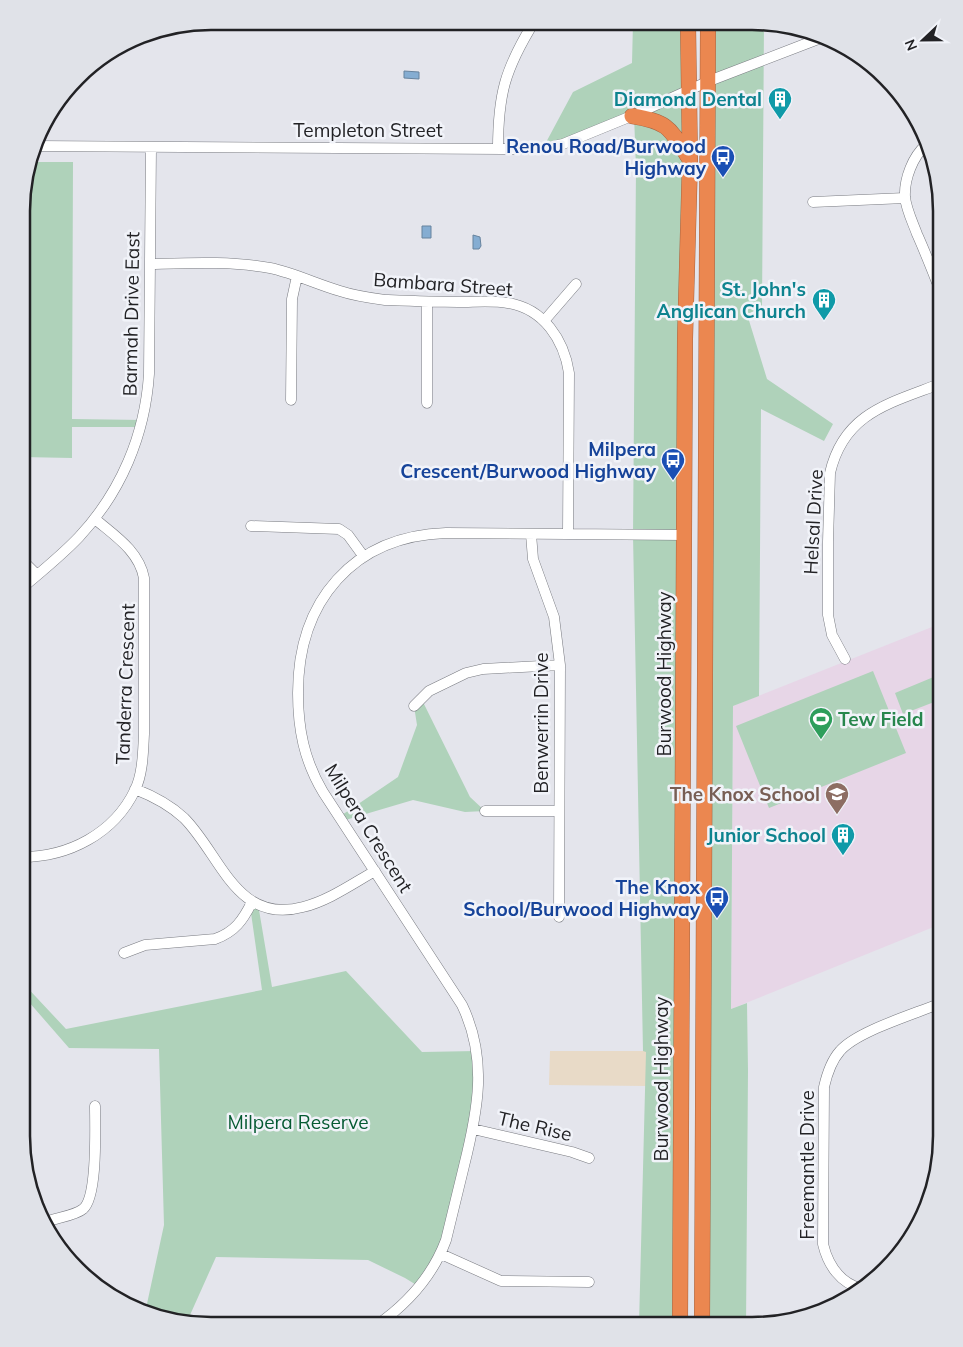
<svg xmlns="http://www.w3.org/2000/svg" width="963" height="1347" font-family="Mulish,sans-serif">
<style>
.commercial{fill:#e8dac7}
.education{fill:#e7d6e7}
.green{fill:#afd2ba}
.water{fill:#85add2;stroke:#67839e}
.lines{fill:none;stroke-linecap:round;stroke-linejoin:round}
.minor-casing{stroke:#787a80;stroke-width:11}
.highway-casing{stroke:#a56441;stroke-width:16}
.minor{stroke:#fff;stroke-width:10}
.highway{stroke:#eb8750;stroke-width:15}
.labels{text-anchor:middle;dominant-baseline:central;stroke-width:5;stroke-linejoin:round;paint-order:stroke}
.culture-label{font-size:19px;font-weight:bold;fill:#0d838f;stroke:#f1f3f9;text-anchor:end}
.street-label{font-size:19px;fill:#222225;stroke:#f1f3f9}
.transit-label{font-size:19px;font-weight:bold;fill:#164399;stroke:#f1f3f9;text-anchor:end}
.leisure-label{font-size:19px;font-weight:bold;fill:#27864d;stroke:#f1f3f9;text-anchor:start}
.education-label{font-size:19px;font-weight:bold;fill:#785e54;stroke:#f1f3f9;text-anchor:end}
.park-label{font-size:19px;fill:#055a32;stroke:#f1f3f9}
.rim{fill:none;stroke:#222225;stroke-width:2.5}
</style>
<rect width="100%" height="100%" fill="#e4e5ec"/>
<path class="commercial" d="M550,1051H646V1086L549,1085Z"/>
<path class="education" d="M942,623L941,924L731,1009L733,706Z"/>
<path class="green" d="M633,22L688,23L680,1326L639,1325L646,1052L643,1051L633,535L636,168L634,115L543,148L573,92L632,63Z
M708,23H764L762,308L747,314L767,379L833,424L824,441L761,409L759,696L733,706L731,1009L747,1003L748,1071L746,1326H702Z
M31,162H73L72,419L143,420L141,427H72V458L22,457L23,186Z
M873,671L906,753L769,808L736,726Z
M936,676L942,689V699L903,714L895,693Z
M421,698L470,797L485,811L465,812L413,800L342,821L339,817L398,777L417,725L414,706Z
M258,904L272,987L346,971L422,1052L476,1051L478,1075L450,1224L418,1286L405,1278L368,1260L216,1257L186,1324L145,1313L164,1225L159,1049L69,1048L22,994V982L66,1029L262,990L250,906Z"/>
<path class="water" d="M404,71L419,72V79L404,78Z
M422,226H431V238H422Z
M473,235L480,237L481,246L479,249H473Z"/>
<g class="lines">
<g class="minor-casing">
<path id="minor" d="M926,145C913,156 904,179 905,197C906,209 913,223 917,234C926,254 934,275 942,295
M36,146L504,149H540L563,144L634,115L709,81L826,36
M498,149C498,94 505,69 534,22
M813,202L905,198
M150,264C190,263 231,261 270,268C294,273 316,284 340,291C355,296 370,298 385,300C410,301 434,302 458,302C475,302 492,300 508,303C544,309 564,340 569,373L568,534
M544,321L576,284
M291,400L292,299L297,276
M427,403V302
M251,526L339,529L348,535L364,557
M531,534L533,559L554,617L560,665L559,917
M22,560L37,575
M22,588C42,571 62,555 79,537C121,492 145,435 149,374L151,147
M845,659L832,635L828,615V542L830,473C844,412 891,403 942,383
M414,706L429,691L466,673L483,669L560,665
M135,789C153,796 170,805 184,818C221,855 236,925 303,907C328,901 352,884 375,871
M485,811H559
M22,857C68,857 114,834 135,790C143,773 143,752 144,734V578C139,551 115,536 95,519
M124,953L145,945L215,939C235,932 243,920 252,902
M473,1129L572,1152L589,1158
M43,1223C54,1218 75,1216 83,1209C98,1197 95,1126 95,1106
M441,1254L501,1281L589,1282
M862,1289C840,1283 828,1265 823,1244L824,1087C827,1074 831,1061 840,1051C857,1031 915,1014 941,1003
M377,1325C407,1304 433,1275 446,1240C452,1216 458,1191 464,1166C478,1110 488,1059 462,1005L323,792C304,760 298,729 298,693C298,601 353,536 446,533L684,535"/>
</g>
<g class="highway-casing">
<path id="highway" d="M632,116C670,122 670,129 690,160
M680,1326L685,339L690,160L688,23
M702,1326L708,23"/>
</g>
<use href="#minor" class="minor"/>
<use href="#highway" class="highway"/>
</g>
<defs>
<g id="building-pin" transform="scale(1.25)"><path d="M0 17L-7.5 6A9.5 9.5 0 1 1 7.5 6Z" fill="#0f9aa8" stroke="#f1f3f9"/><path d="M-4-6H4V6H1V3H-1V6H-4ZM-2.5-4.3h1.7v1.8h-1.7ZM.8-4.3h1.7v1.8H.8ZM-2.5-1h1.7V.8h-1.7ZM.8-1h1.7V.8H.8Z" fill="#fff"/></g>
<g id="bus-pin" transform="scale(1.25)"><path d="M0 17L-7.5 6A9.5 9.5 0 1 1 7.5 6Z" fill="#1a4fb4" stroke="#f1f3f9"/><path d="M-5-6H5V4H4V6H2V4H-2V6H-4V4H-5ZM-3.5-4V0h7V-4ZM-3.5 1.2v1.5H-2V1.2ZM2 1.2v1.5H3.5V1.2Z" fill="#fff"/></g>
<g id="stadium-pin" transform="scale(1.25)"><path d="M0 17L-7.5 6A9.5 9.5 0 1 1 7.5 6Z" fill="#2e9e5b" stroke="#f1f3f9"/><path d="M0-5a6.5 5 0 1 0 0 10a6.5 5 0 1 0 0-10ZM-3.5-1.8h7v3.6h-7Z" fill="#fff"/></g>
<g id="school-pin" transform="scale(1.25)"><path d="M0 17L-7.5 6A9.5 9.5 0 1 1 7.5 6Z" fill="#8d6e63" stroke="#f1f3f9"/><path d="M0-5L7-2L0 1L-7-2ZM-4 1L0 2.5L4 1V4Q0 6-4 4Z" fill="#fff"/></g>
</defs>
<g fill-rule="evenodd">
<use href="#building-pin" x="780" y="99"/>
<use href="#bus-pin" x="723" y="157"/>
<use href="#building-pin" x="824" y="300"/>
<use href="#bus-pin" x="673" y="460"/>
<use href="#stadium-pin" x="821" y="719"/>
<use href="#school-pin" x="837" y="794"/>
<use href="#building-pin" x="843" y="835"/>
<use href="#bus-pin" x="717" y="898"/>
</g>
<g class="labels">
<g class="culture-label">
<text x="762" y="99">Diamond Dental</text>
<text x="806" y="289">St. John's<tspan x="806" dy="22">Anglican Church</tspan></text>
<text x="826" y="835">Junior School</text>
</g>
<g class="street-label">
<text x="368" y="130">Templeton Street</text>
<text transform="translate(443 284) rotate(4)">Bambara Street</text>
<text transform="translate(131 314) rotate(-89)">Barmah Drive East</text>
<text transform="translate(813 522) rotate(-87)">Helsal Drive</text>
<text transform="translate(664 674) rotate(-90)">Burwood Highway</text>
<text transform="translate(125 684) rotate(-88)">Tanderra Crescent</text>
<text transform="translate(541 723) rotate(-90)">Benwerrin Drive</text>
<text transform="translate(369 828) rotate(58)">Milpera Crescent</text>
<text transform="translate(661 1079) rotate(-90)">Burwood Highway</text>
<text transform="translate(535 1126) rotate(13)">The Rise</text>
<text transform="translate(807 1165) rotate(-90)">Freemantle Drive</text>
</g>
<g class="transit-label">
<text x="706" y="146">Renou Road/Burwood<tspan x="706" dy="22">Highway</tspan></text>
<text x="656" y="449">Milpera<tspan x="656" dy="22">Crescent/Burwood Highway</tspan></text>
<text x="700" y="887">The Knox<tspan x="700" dy="22">School/Burwood Highway</tspan></text>
</g>
<g class="leisure-label">
<text x="838" y="719">Tew Field</text>
</g>
<g class="education-label">
<text x="820" y="794">The Knox School</text>
</g>
<g class="park-label">
<text x="298" y="1122">Milpera Reserve</text>
</g>
</g>
<path d="M0 0H963V1347H0ZM211 30H752A181 181 0 0 1 933 211V1136A181 181 0 0 1 752 1317H211A181 181 0 0 1 30 1136V211A181 181 0 0 1 211 30Z" fill="#e0e2e8" fill-rule="evenodd"/>
<path class="rim" d="M211 30H752A181 181 0 0 1 933 211V1136A181 181 0 0 1 752 1317H211A181 181 0 0 1 30 1136V211A181 181 0 0 1 211 30Z"/>
<g transform="translate(923 40) rotate(248)" stroke="#f1f3f9" stroke-width="4" paint-order="stroke">
<path d="M0-4L9 19L0 12L-9 19Z" fill="#222225"/>
<text y="-8" font-size="14" font-weight="bold" text-anchor="middle" fill="#222225">N</text>
</g>
</svg>
